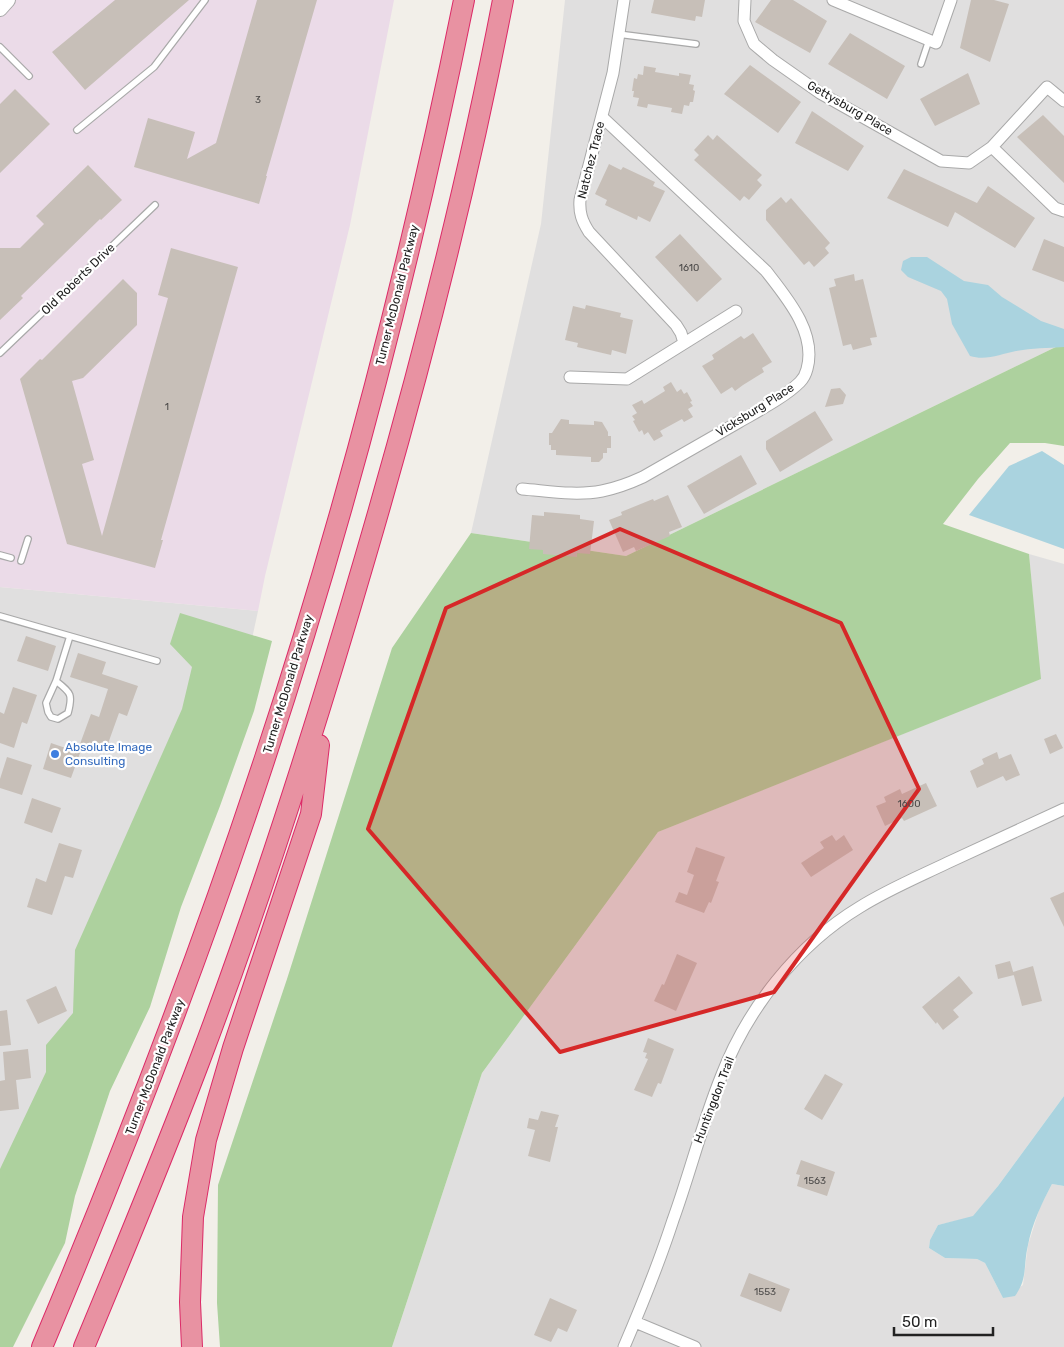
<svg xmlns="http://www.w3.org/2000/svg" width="1064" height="1347" font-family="Rubik,sans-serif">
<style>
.residential{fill:#e0dfdf}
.industrial{fill:#ebdbe8}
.forest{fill:#add19e}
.water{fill:#aad3df}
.building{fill:#c7bfb8}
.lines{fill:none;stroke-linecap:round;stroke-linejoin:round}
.service-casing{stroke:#a9a9a9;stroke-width:8}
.minor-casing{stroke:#a9a9a9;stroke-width:13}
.tertiary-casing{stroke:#a9a9a9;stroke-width:16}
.motorway-casing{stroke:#dc2a67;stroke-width:22}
.service{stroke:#fff;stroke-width:5.5}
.minor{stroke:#fff;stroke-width:11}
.tertiary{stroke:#fff;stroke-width:14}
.motorway{stroke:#e892a2;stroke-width:20}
.marked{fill:#d62828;fill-opacity:0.2;stroke:#d62828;stroke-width:4;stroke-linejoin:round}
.shop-dot{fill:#3f7fe0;stroke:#fff;stroke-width:2}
.labels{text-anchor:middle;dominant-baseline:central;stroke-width:4.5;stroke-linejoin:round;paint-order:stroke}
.number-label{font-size:10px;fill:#4b4948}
.street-label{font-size:12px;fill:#222;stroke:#fff}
.shop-label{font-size:12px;fill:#366cbe;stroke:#fff;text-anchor:start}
</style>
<rect width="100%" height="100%" fill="#f2efe9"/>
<path class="residential" d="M565,0H1064V343L626,556L471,533L541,224Z
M1029,554L1064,564V1096L998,1186L973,1217L938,1225L930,1240L929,1248L945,1258L977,1259L985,1263L1003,1298L1023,1285L1028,1245L1040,1207L1052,1184L1064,1186V1347H392L482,1073L658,832L1040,679Z
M0,587L258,611L247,662L0,1286Z"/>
<path class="industrial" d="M0,0H394L350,225L265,576L258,611L0,587Z"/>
<path class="forest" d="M1064,343V446L1045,443H1010L978,479L943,524L1029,554L1041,679L658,832L482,1073L392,1347H220L217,1303L218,1185L287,979L392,648L471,533L626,556Z
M180,613L272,641L254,711L220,806L181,907L150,1007L110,1091L75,1196L65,1243L13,1347H0V1169L46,1072V1045L73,1013L75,950L182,709L192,667L170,644Z"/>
<path class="water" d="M911,257H927L964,281L988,285L1002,297L1041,321L1064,329V347C1048,348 1032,348 1016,351C1001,354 986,361 970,356L952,324L947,299L941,291L908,277L901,270L903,261Z
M1042,451L1064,465V549L969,515L1009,466Z
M1064,1096V1186L1052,1184C1042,1203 1032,1224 1028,1245C1023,1266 1028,1278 1015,1296L1003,1298L985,1263L977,1259L945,1258L929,1248L930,1240L938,1225L973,1216L998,1186Z"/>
<path class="building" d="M115,0H189L85,90L52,52Z
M257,0H317L266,176H267L259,204L134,167L148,118L195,132L187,159L216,143Z
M654,0H705L702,17L696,16L695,21L651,13Z
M771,0H793L827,21L810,53L755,22Z
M971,0H994L1009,4L990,62L960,48Z
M850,33L905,66L887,99L828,64Z
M750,65L801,102L778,133L724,94Z
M644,66L656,68L655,72L679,76V73L691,75L689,84L694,85L693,90L695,91L693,102H690L689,106L684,105L682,114L671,112L672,108L648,104L647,108L637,106L639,98L633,97L634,91H632L634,78L637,79L638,74L643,75Z
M968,73L980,104L935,126L920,99Z
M15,89L50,124L0,173V104Z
M812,111L864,146L848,171L795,143Z
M1043,115L1064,136V183L1017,137Z
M708,135L713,140L717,135L762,175L757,180L762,185L749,200L744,196L740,201L694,160L699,155L694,150Z
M609,164L621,170L623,167L655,182L653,186L665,191L650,222L638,216L637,220L605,205L607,200L595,194Z
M88,165L122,200L101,220L100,219L21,296L23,298L0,320V248H20L44,224L36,216Z
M904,169L977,203L988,186L1035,218L1015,248L955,212L948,227L887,198Z
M781,197L786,203L791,198L830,243L825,248L829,253L814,267L809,261L804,265L766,220V210Z
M680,234L722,279L697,302L655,257Z
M1044,239L1064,247V282L1032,270Z
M171,248L238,267L161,540H163L155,568L67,544L20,379L40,359L42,360L123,279L137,293V325L83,378L72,381L94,460L82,464L102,536L168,298L158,295Z
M854,274L855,281L863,279L877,337L870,338L872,345L853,350L851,344L843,346L829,288L836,286L834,279Z
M586,305L621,313L620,317L633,320L626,354L612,350L611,355L577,347L578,343L565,340L573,306L585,309Z
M753,333L772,362L762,368L764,372L743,385L735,391L732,387L721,394L702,366L714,359L712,355L741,336L744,339Z
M671,382L677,392L681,389L684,394L687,392L692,401L690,402L693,406L688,409L693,417L684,422L682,419L660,431L663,436L654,441L648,432L644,435L642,430L639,432L633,421L635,420L632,416L637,413L632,405L642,400L644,404L665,391L663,387Z
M840,388L846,395L843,404L825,407L831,389Z
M815,411L833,440L780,472L766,449V441Z
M561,419L569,420V424L594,425V421L602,422L608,432V436H611V448H607V453H603V458L599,462H591V457L556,455V450H551V445H549V433H552Z
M741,455L757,484L704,514L687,486Z
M668,495L682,527L669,532L670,536L636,551L634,547L623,552L609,520L622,515L621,512L653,499L654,501Z
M544,512L580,515V519L594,521L590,554L577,553V557L543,554V550L529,549L532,515L544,516Z
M26,636L56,646L48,671L17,661Z
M78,653L106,662L102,674L138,686L127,716L119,713L105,752L80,744L91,714L99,717L108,689L70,677Z
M13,687L37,695L27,724L22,722L14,748L0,743V712L4,714Z
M1056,734L1063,748L1050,754L1044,739Z
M51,743L80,753L71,778L43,769Z
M997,752L999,759L1011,754L1020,775L1006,781L1003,776L977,788L970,771L984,764L982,759Z
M7,757L32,765L22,795L0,788V779Z
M926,783L937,806L904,821L902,818L885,826L876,806L886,802L884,797L900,789L902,794Z
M32,798L61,808L52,833L24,823Z
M832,835L836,841L844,835L853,850L811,877L801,863L824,848L820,842Z
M59,843L82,850L73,878L65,876L52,915L27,907L36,878L46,882Z
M696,847L725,857L716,881L719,882L711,903L709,902L704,913L675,902L679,892L687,895L694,875L687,872Z
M1064,892V927L1050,898Z
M677,954L697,963L676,1011L654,1001L662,984L664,985Z
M1010,961L1014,975L998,979L995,965Z
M1033,966L1042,1001L1022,1006L1013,972Z
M959,976L973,993L953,1010L959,1017L943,1030L937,1022L936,1024L922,1007Z
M56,986L67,1011L38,1024L26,1000Z
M7,1010L11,1045L0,1046V1011Z
M648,1038L674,1049L661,1084L658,1083L652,1097L634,1090L648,1059L645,1058L647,1053L643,1052Z
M28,1049L31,1078L16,1080L19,1109L0,1111V1081L5,1080L3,1052Z
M825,1074L843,1084L822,1120L804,1109Z
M541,1111L559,1115L555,1127H558L550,1162L528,1156L535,1130L527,1128L529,1118L538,1120Z
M801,1160L835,1172L827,1196L797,1186L800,1175L796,1174Z
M749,1273L790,1289L781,1312L740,1296Z
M550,1298L577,1310L567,1332L558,1328L551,1342L534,1335Z"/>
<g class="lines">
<g class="service-casing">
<path id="service" d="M618,34L696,44
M0,47L29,76
M921,64L929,40
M77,130L154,67L205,0
M0,353L155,205
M0,555L11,558
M21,561L28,539
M0,616L157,661
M56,681C71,693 73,694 68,713L58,719L51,717L48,712L46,703L56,681L70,636"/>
</g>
<g class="minor-casing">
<path id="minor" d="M624,0L613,73L580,200C579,213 582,221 589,232L676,325L681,333L684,343
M745,0L744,21L754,44L773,60L820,93L941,161L969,163L992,147L1047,87L1064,101
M833,0L936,43L951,0
M992,147L1055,208L1064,211
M570,377L627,379L736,311
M522,489C548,491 576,496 602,491C617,488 630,483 643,477C675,459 707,440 739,422C758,411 785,397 800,382C803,379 806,373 807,369C817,333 787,298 766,271L602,117
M635,1322L695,1347
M624,1347C642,1305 659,1263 673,1220C690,1173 702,1124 721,1077C747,1009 797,945 860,907C887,890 918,877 947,863C986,845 1025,827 1064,809"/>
</g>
<g class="tertiary-casing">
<path id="tertiary" d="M0,9L8,0"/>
</g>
<g class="motorway-casing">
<path id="motorway" d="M42,1347C121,1159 195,969 259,776C344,522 411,262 464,0
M84,1347C124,1251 164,1155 201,1057C263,893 316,726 365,558C419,374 467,188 503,0
M192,1347L190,1302L193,1217L206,1140L233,1048L311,814L319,745"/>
</g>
<use href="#service" class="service"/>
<use href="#minor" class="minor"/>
<use href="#tertiary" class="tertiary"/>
<use href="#motorway" class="motorway"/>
</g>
<path class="marked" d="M620,529L841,623L919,789L774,992L560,1052L368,829L446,608Z"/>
<circle class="shop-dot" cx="55" cy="754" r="5"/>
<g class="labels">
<g class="number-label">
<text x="258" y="100">3</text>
<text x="689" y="268">1610</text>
<text x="167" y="407">1</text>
<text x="909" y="804">1600</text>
<text x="815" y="1181">1563</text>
<text x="765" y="1292">1553</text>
</g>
<g class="street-label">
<text transform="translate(850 108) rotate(30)">Gettysburg Place</text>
<text transform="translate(591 160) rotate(-76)">Natchez Trace</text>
<text transform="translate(78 279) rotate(-44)">Old Roberts Drive</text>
<text transform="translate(397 295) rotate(-76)">Turner McDonald Parkway</text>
<text transform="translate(755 410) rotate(-32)">Vicksburg Place</text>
<text transform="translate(288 684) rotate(-73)">Turner McDonald Parkway</text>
<text transform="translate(155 1067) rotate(-69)">Turner McDonald Parkway</text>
<text transform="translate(714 1100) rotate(-69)">Huntingdon Trail</text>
</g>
<g class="shop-label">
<text x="65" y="747">Absolute Image<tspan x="65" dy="14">Consulting</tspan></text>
</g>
</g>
<path d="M894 1327v8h99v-8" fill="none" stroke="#222222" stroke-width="2.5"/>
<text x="902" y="1327" font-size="15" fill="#222222" stroke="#ffffff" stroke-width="4" paint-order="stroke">50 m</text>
</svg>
